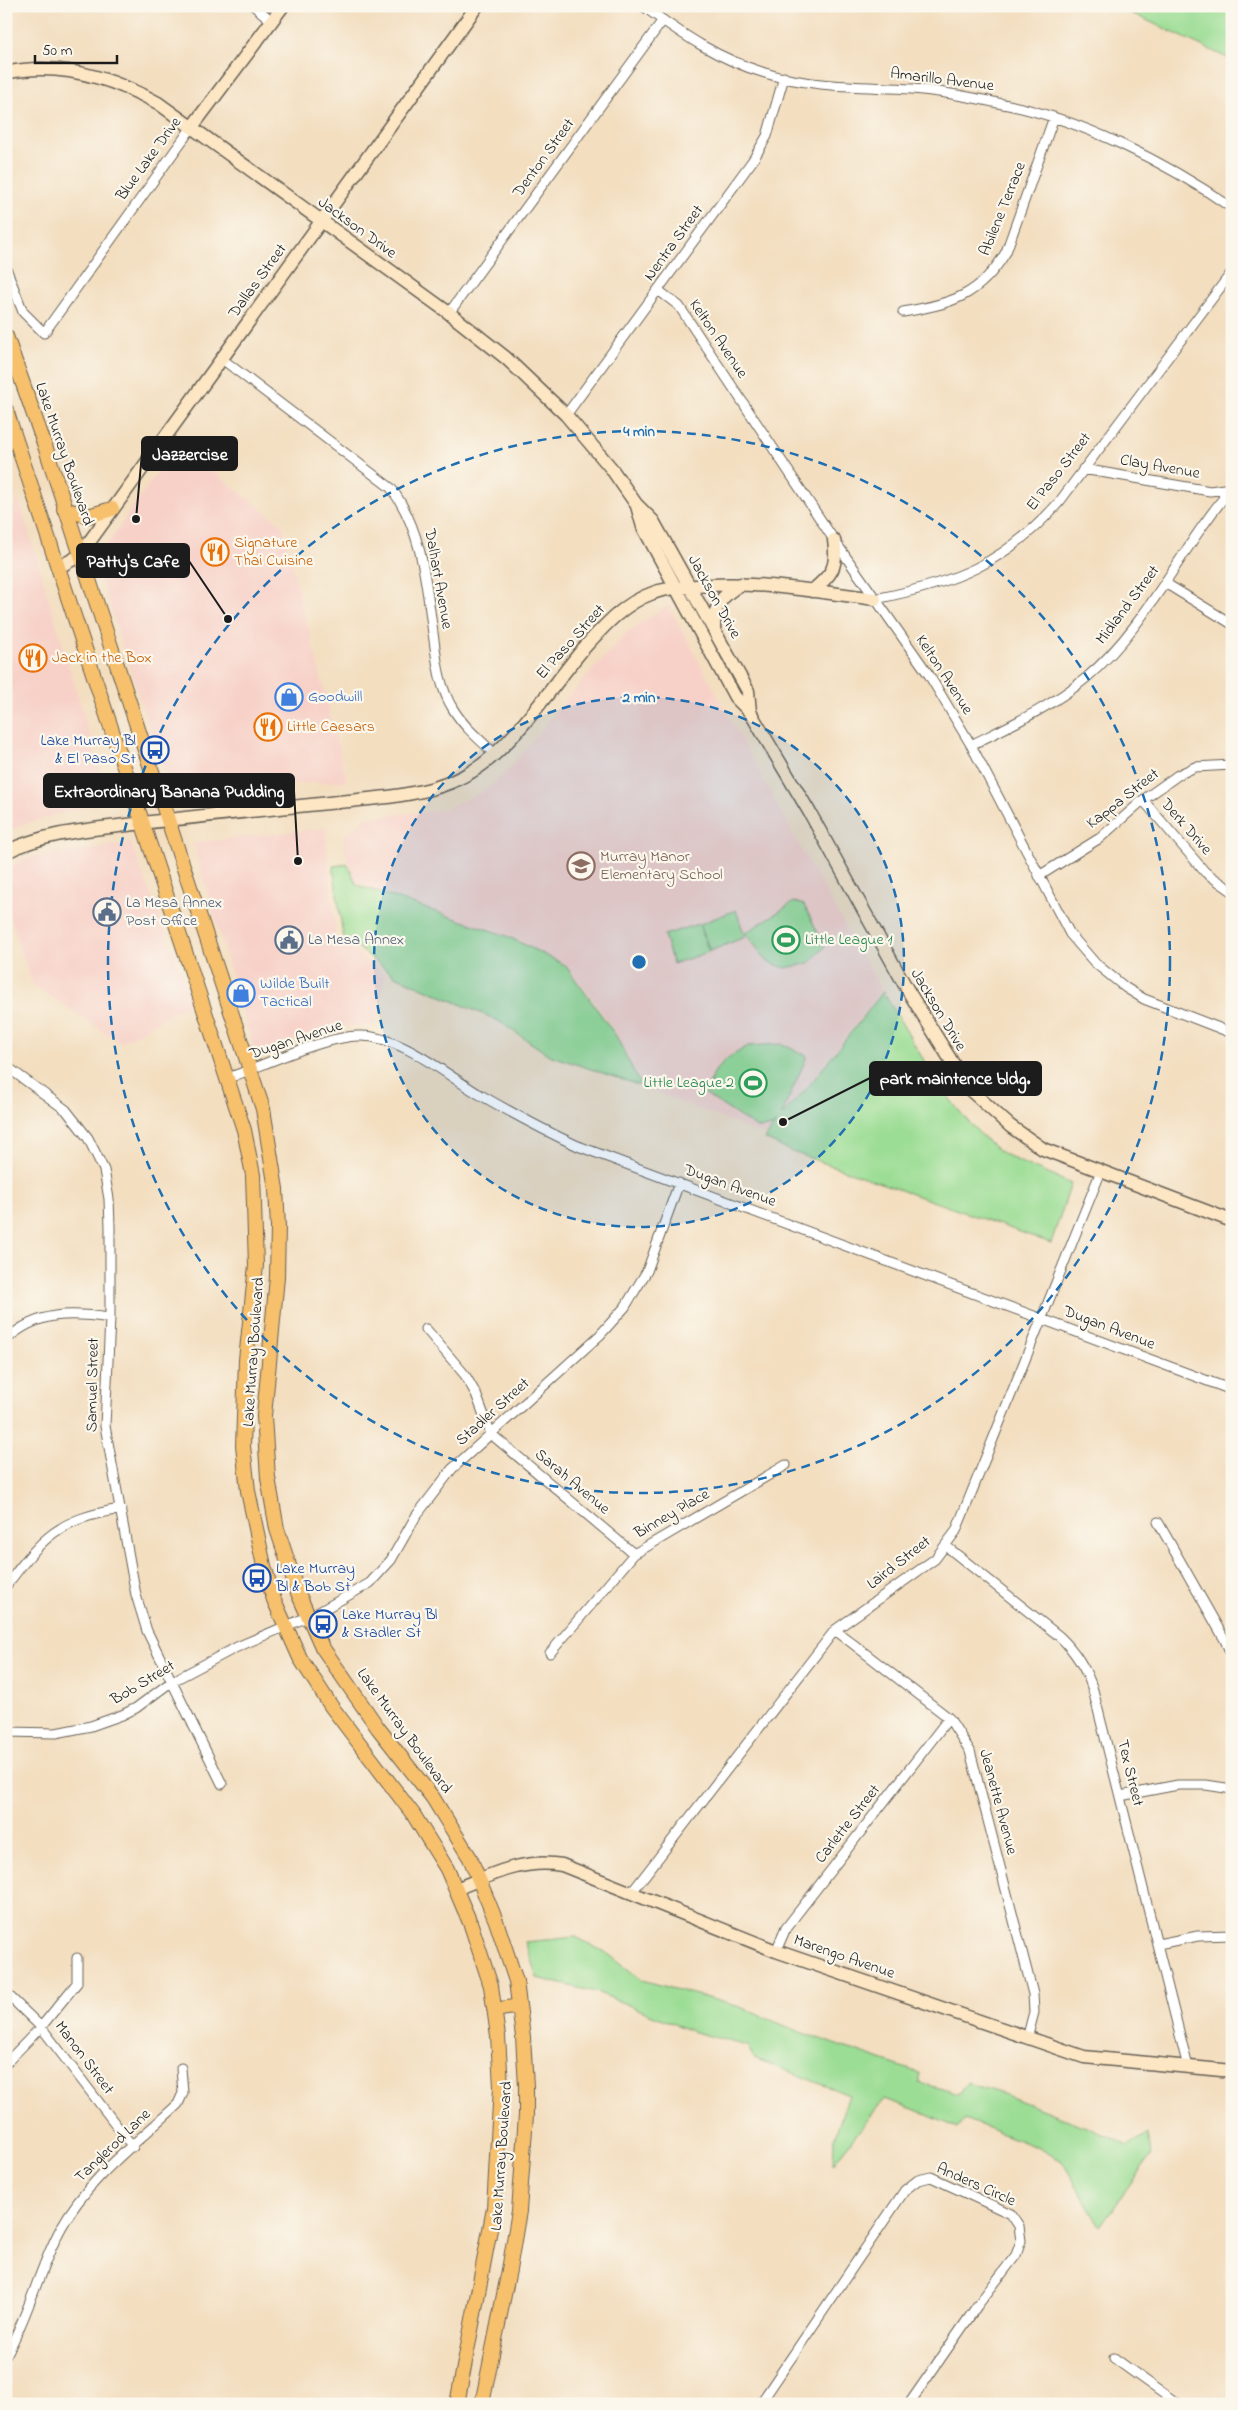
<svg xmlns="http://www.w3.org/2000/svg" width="1238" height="2410" font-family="'Indie Flower',sans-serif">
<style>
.built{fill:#f7d1c8}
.green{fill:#9bdd94;stroke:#5c7c58}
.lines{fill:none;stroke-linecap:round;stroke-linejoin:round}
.street-casing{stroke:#676055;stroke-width:11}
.secondary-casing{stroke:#676055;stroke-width:15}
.primary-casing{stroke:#676055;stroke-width:16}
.street{stroke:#fff;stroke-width:9}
.secondary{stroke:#fce6c4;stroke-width:12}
.primary{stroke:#f7c06c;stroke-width:14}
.ring{fill:none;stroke:#1f6fb2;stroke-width:2.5;stroke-dasharray:9 6}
.labels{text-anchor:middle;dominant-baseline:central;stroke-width:4.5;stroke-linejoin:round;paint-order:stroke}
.street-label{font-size:16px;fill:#1c1c1c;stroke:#fbf7ec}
.food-label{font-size:16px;fill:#c56008;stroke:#fbf7ec;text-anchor:start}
.shop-label{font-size:16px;fill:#366cbe;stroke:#fbf7ec;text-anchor:start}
.transit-label{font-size:16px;fill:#164399;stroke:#fbf7ec;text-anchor:start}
.education-label{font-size:16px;fill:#785e54;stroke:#fbf7ec;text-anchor:start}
.service-label{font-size:16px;fill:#4e5e75;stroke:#fbf7ec;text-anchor:start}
.leisure-label{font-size:16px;fill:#27864d;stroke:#fbf7ec;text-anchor:start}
.centre{fill:#1f6fb2;stroke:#fbf7ec;stroke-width:2.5}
.ring-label{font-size:15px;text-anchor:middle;font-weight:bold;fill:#1f6fb2;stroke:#fbf7ec;stroke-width:4.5;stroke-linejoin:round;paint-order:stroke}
.leader{fill:none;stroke:#1c1c1c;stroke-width:2}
.callout-dot{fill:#1c1c1c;stroke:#fbf7ec;stroke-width:2}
.callout{fill:#1c1c1c;stroke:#1c1c1c;stroke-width:2}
.callout-label{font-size:18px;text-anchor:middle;font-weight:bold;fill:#fff}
</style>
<rect width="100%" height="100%" fill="#fbf7ec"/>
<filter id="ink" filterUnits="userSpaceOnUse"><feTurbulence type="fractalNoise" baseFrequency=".02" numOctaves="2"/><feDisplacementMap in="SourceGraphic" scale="10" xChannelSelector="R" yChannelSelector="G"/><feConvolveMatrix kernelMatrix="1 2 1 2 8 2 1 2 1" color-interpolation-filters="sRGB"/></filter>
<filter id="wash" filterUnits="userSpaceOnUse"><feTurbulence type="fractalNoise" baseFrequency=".0096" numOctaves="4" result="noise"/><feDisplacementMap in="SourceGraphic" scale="20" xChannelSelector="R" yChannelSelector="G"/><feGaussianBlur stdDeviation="1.12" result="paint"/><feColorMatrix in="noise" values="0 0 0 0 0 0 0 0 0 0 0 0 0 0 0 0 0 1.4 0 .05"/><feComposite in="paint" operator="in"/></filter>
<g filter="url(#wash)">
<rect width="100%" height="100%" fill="#f3dec0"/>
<path class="built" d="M177,444L282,525L347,781L170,790L95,562Z
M19,500L109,800L18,826L6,834V517Z
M668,605L798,843L882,991L767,1136L642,1087L614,1029L591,996L566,965L512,938L357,883L344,849V836L367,817L443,810L483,791L503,776L571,694L626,633Z
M325,828L336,937L386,975L374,1025L328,1027L255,1053L193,843Z
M131,843L192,1002L121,1043L32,984L6,905V870L24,858Z"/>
<path class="green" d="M1116,6H1232V60Z
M348,864L357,885L507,936L565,965L616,1036L641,1086L549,1055L497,1020L395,976L343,936L333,866Z
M794,902L804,905L825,947L809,963L786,968L768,962L745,933Z
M736,910L745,937L710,951L700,924Z
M699,924L709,952L673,964L664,935Z
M883,992C917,1047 947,1109 998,1150C1013,1161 1053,1175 1071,1184L1051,1243L790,1151L765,1139L776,1123L772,1127L757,1128L705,1094L715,1071L726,1059L748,1046L782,1044L807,1056L781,1116L808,1087Z
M576,1937L608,1954L642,1980L740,2007L800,2032L919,2073V2082L959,2094L967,2083L1006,2095L1116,2139L1127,2146L1148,2134L1151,2155L1100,2226L1062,2161L1039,2148L964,2119L957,2128L918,2111L884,2099L833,2164L834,2139L849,2095L754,2058L747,2046L691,2031L599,1993L537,1978L525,1942Z"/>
</g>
<g filter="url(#ink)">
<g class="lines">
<g class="street-casing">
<path id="street" d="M254,6L272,21
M643,6C683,35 718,59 765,73C812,88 864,86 912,89C940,91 970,97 998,103C1077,117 1166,162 1232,208
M6,268L23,312L44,333L192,127
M658,290L679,306L834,540L929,675L971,745L1070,934L1095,963L1126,988L1144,999L1232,1033
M903,312C951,304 980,296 1006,252L1054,117
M449,313L663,20
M222,359L391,488C424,532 426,587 434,640C437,664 440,688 453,709C464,727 480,740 495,754
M566,415L753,160L767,136L784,77
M1083,469L1210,491L1231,488
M1165,583L1232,624
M875,599C955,583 1005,564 1060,501L1232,272
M971,745C1011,725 1051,707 1086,678C1148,626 1180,548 1232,488
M1143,800L1205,872L1232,891
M1039,876L1100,838L1143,800L1178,775L1195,767L1232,765
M6,1066L66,1110L88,1138L104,1170L109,1199L110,1226V1318L105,1426L136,1595L147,1631L222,1784
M228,1078C262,1066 323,1037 358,1036C398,1034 444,1073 477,1093C510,1112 543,1130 578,1146L1232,1390
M426,1329L465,1375L476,1394L491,1434L634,1554
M6,1340C37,1311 71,1312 110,1318
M1158,1522L1225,1640L1232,1656
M946,1546L1059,1636C1075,1651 1086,1668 1093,1690L1188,2067
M6,1586C43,1537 58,1519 121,1509
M835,1630L949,1718L970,1751L1033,1994L1034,2012L1027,2039
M550,1653L634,1554L786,1465
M6,1732L56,1733L91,1726L122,1715L136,1708L171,1682L237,1647L319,1612L370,1583L391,1560L416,1516L452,1469L600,1335L625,1307L647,1271L679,1183
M1120,1796L1178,1785H1206L1232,1789
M632,1892L835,1630L935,1559L956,1531L1101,1171
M1158,1944L1198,1936L1232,1935
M776,1951L786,1928L949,1718
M6,1993L41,2027L133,2147
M6,2063L41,2027L77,1983V1958
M6,2355C29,2315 39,2268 61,2228C89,2177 137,2143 178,2104L183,2093L181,2068
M1114,2358L1178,2404
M760,2404L905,2190L918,2180L931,2177L1011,2214L1019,2226L1021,2241L1016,2255L977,2306L909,2404"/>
</g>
<g class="secondary-casing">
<path id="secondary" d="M6,73C59,61 112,78 158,103L449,313L506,358L566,415L611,468L636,504L653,521L748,691L750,712
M192,127L283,6
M637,506L643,527L735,697L750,712L810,813L907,989L968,1088L1010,1126L1043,1149L1232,1221
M59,567L79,556L477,6
M812,591C832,574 838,568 834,540
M714,629C714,605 721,596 741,584
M6,852C45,833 85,830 127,825C214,814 301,806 388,797C417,793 445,788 471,772C510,750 553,685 583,649C603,627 624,603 653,593C663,589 675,588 686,587C749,579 813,591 875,599
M456,1889C491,1875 523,1858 562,1865L776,1951L1084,2057L1232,2071"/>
</g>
<g class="primary-casing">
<path id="primary" d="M6,336L45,446L263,1109L276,1189L278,1227L277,1277L264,1416L268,1478L277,1529L298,1593L322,1647L378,1728L433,1798L470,1858L496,1921L516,1981L523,2037L526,2086V2115L519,2211L509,2270L482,2404
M6,410L244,1130L253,1175L256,1265L246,1360L243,1446L248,1491L264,1566L274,1600L300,1658L331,1706L413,1814L447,1869L471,1925L491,1986L498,2036L501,2087L494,2208L457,2404
M64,509L88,516L112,509
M495,2010L519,2006"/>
</g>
<use href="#street" class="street"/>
<use href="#secondary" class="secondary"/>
<use href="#primary" class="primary"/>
</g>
</g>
<circle cx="639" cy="962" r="265" fill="#1f6fb2" fill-opacity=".12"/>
<g class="ring">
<circle cx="639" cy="962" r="265"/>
<circle cx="639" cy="962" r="531"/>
</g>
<defs>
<g id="restaurant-ring" transform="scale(1.4375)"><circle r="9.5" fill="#fbf7ec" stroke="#e8710a" stroke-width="1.5"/><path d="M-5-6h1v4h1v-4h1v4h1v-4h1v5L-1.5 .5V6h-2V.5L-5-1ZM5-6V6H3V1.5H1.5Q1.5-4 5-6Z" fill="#e8710a"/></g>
<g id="shop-ring" transform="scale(1.4375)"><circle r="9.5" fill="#fbf7ec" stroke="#3f7fe0" stroke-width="1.5"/><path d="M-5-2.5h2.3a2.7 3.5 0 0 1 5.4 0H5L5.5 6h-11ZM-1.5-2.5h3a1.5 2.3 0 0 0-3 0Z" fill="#3f7fe0"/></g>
<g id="bus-ring" transform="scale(1.4375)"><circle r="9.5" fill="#fbf7ec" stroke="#1a4fb4" stroke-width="1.5"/><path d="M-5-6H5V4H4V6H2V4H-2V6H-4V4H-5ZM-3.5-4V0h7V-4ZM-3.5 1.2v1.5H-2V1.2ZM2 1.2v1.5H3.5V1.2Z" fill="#1a4fb4"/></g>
<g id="school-ring" transform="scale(1.4375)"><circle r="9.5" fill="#fbf7ec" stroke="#8d6e63" stroke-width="1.5"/><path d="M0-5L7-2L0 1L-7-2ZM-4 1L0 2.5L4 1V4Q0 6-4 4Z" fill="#8d6e63"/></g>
<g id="civic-ring" transform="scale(1.4375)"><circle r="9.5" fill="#fbf7ec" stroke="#5c6f8a" stroke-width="1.5"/><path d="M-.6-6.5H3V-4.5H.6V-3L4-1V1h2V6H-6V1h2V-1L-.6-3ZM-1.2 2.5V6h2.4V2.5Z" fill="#5c6f8a"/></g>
<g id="stadium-ring" transform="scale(1.4375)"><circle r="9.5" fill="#fbf7ec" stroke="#2e9e5b" stroke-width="1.5"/><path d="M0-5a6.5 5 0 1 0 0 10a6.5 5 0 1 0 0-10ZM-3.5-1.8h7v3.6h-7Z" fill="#2e9e5b"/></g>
</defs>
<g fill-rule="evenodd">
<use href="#restaurant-ring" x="215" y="552"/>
<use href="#restaurant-ring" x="33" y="658"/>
<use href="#shop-ring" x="289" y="697"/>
<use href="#restaurant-ring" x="268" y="727"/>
<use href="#bus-ring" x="155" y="750"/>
<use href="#school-ring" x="581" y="866"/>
<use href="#civic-ring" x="107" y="912"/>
<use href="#civic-ring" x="289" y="940"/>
<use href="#stadium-ring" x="786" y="940"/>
<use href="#shop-ring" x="241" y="993"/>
<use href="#stadium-ring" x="753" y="1083"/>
<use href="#bus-ring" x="257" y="1578"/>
<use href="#bus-ring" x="323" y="1624"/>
</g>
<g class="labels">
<g class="street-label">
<text transform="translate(942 80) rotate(7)">Amarillo Avenue</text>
<text transform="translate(544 158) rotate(-54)">Denton Street</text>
<text transform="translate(149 159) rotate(-54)">Blue Lake Drive</text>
<text transform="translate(1003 209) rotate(-68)">Abilene Terrace</text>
<text transform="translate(357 228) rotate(36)">Jackson Drive</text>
<text transform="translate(674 243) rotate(-54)">Nentra Street</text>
<text transform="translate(258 281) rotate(-54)">Dallas Street</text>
<text transform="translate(718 339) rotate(56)">Kelton Avenue</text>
<text transform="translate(64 454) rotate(71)">Lake Murray Boulevard</text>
<text transform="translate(1160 467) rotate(10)">Clay Avenue</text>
<text transform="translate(1059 472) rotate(-52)">El Paso Street</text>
<text transform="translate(438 579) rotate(80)">Dalhart Avenue</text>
<text transform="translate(714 597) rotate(61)">Jackson Drive</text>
<text transform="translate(1128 605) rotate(-53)">Midland Street</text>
<text transform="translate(571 642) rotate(-48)">El Paso Street</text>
<text transform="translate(944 675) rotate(57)">Kelton Avenue</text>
<text transform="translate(1123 799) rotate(-38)">Kappa Street</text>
<text transform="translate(1186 827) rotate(49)">Derk Drive</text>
<text transform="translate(938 1010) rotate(59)">Jackson Drive</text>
<text transform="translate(296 1040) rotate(-18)">Dugan Avenue</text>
<text transform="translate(730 1186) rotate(20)">Dugan Avenue</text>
<text transform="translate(1109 1328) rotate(21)">Dugan Avenue</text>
<text transform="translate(254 1352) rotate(-86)">Lake Murray Boulevard</text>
<text transform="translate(93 1385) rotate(-89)">Samuel Street</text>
<text transform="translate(493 1412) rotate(-42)">Stadler Street</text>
<text transform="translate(572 1482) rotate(40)">Sarah Avenue</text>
<text transform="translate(672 1514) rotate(-30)">Binney Place</text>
<text transform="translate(899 1563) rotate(-38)">Laird Street</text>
<text transform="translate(143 1683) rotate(-31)">Bob Street</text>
<text transform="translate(404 1731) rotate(54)">Lake Murray Boulevard</text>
<text transform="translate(1130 1773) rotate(76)">Tex Street</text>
<text transform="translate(998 1802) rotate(75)">Jeanette Avenue</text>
<text transform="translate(848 1824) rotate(-52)">Carlette Street</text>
<text transform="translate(844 1957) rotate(19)">Marengo Avenue</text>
<text transform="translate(84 2058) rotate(53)">Manon Street</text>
<text transform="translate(113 2146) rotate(-44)">Tanglerod Lane</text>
<text transform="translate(502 2156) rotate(-86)">Lake Murray Boulevard</text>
<text transform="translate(976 2185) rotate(24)">Anders Circle</text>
</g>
<g class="food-label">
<text x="234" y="543">Signature<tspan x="234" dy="18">Thai Cuisine</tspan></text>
<text x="52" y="658">Jack in the Box</text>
<text x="287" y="727">Little Caesars</text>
</g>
<g class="shop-label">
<text x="308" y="697">Goodwill</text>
<text x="260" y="984">Wilde Built<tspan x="260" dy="18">Tactical</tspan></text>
</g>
<g class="transit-label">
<text x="136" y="741" text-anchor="end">Lake Murray Bl<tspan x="136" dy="18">&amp; El Paso St</tspan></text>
<text x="276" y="1569">Lake Murray<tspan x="276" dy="18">Bl &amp; Bob St</tspan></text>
<text x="342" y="1615">Lake Murray Bl<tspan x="342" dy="18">&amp; Stadler St</tspan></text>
</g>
<g class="education-label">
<text x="600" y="857">Murray Manor<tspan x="600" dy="18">Elementary School</tspan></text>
</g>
<g class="service-label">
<text x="126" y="903">La Mesa Annex<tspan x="126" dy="18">Post Office</tspan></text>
<text x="308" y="940">La Mesa Annex</text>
</g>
<g class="leisure-label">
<text x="805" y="940">Little League 1</text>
<text x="734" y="1083" text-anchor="end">Little League 2</text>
</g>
</g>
<circle cx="639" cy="962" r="8" class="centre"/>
<g class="ring-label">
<text x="639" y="436">4 min</text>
<text x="639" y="702">2 min</text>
</g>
<path class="leader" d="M136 519L142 453M228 619L189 561M298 861L294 791M783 1122L870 1078"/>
<g class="callout-dot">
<circle cx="136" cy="519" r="5"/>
<circle cx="228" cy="619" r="5"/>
<circle cx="298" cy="861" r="5"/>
<circle cx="783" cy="1122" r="5"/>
</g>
<g class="callout">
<rect x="142" y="437" width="95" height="33" rx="5"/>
<rect x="77" y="544" width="112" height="33" rx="5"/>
<rect x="44" y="774" width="250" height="33" rx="5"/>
<rect x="870" y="1062" width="171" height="33" rx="5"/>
</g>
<g class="callout-label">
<text x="190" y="460">Jazzercise</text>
<text x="133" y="567">Patty's Cafe</text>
<text x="169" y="797">Extraordinary Banana Pudding</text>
<text x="955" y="1084">park maintence bldg.</text>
</g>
<rect width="1238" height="2410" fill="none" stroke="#fbf7ec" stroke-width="25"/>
<path d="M35 55v8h82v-8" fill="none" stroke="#1c1c1c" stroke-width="2.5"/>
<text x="42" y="55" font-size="15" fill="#1c1c1c" stroke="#fbf7ec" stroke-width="4" paint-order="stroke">50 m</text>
</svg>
